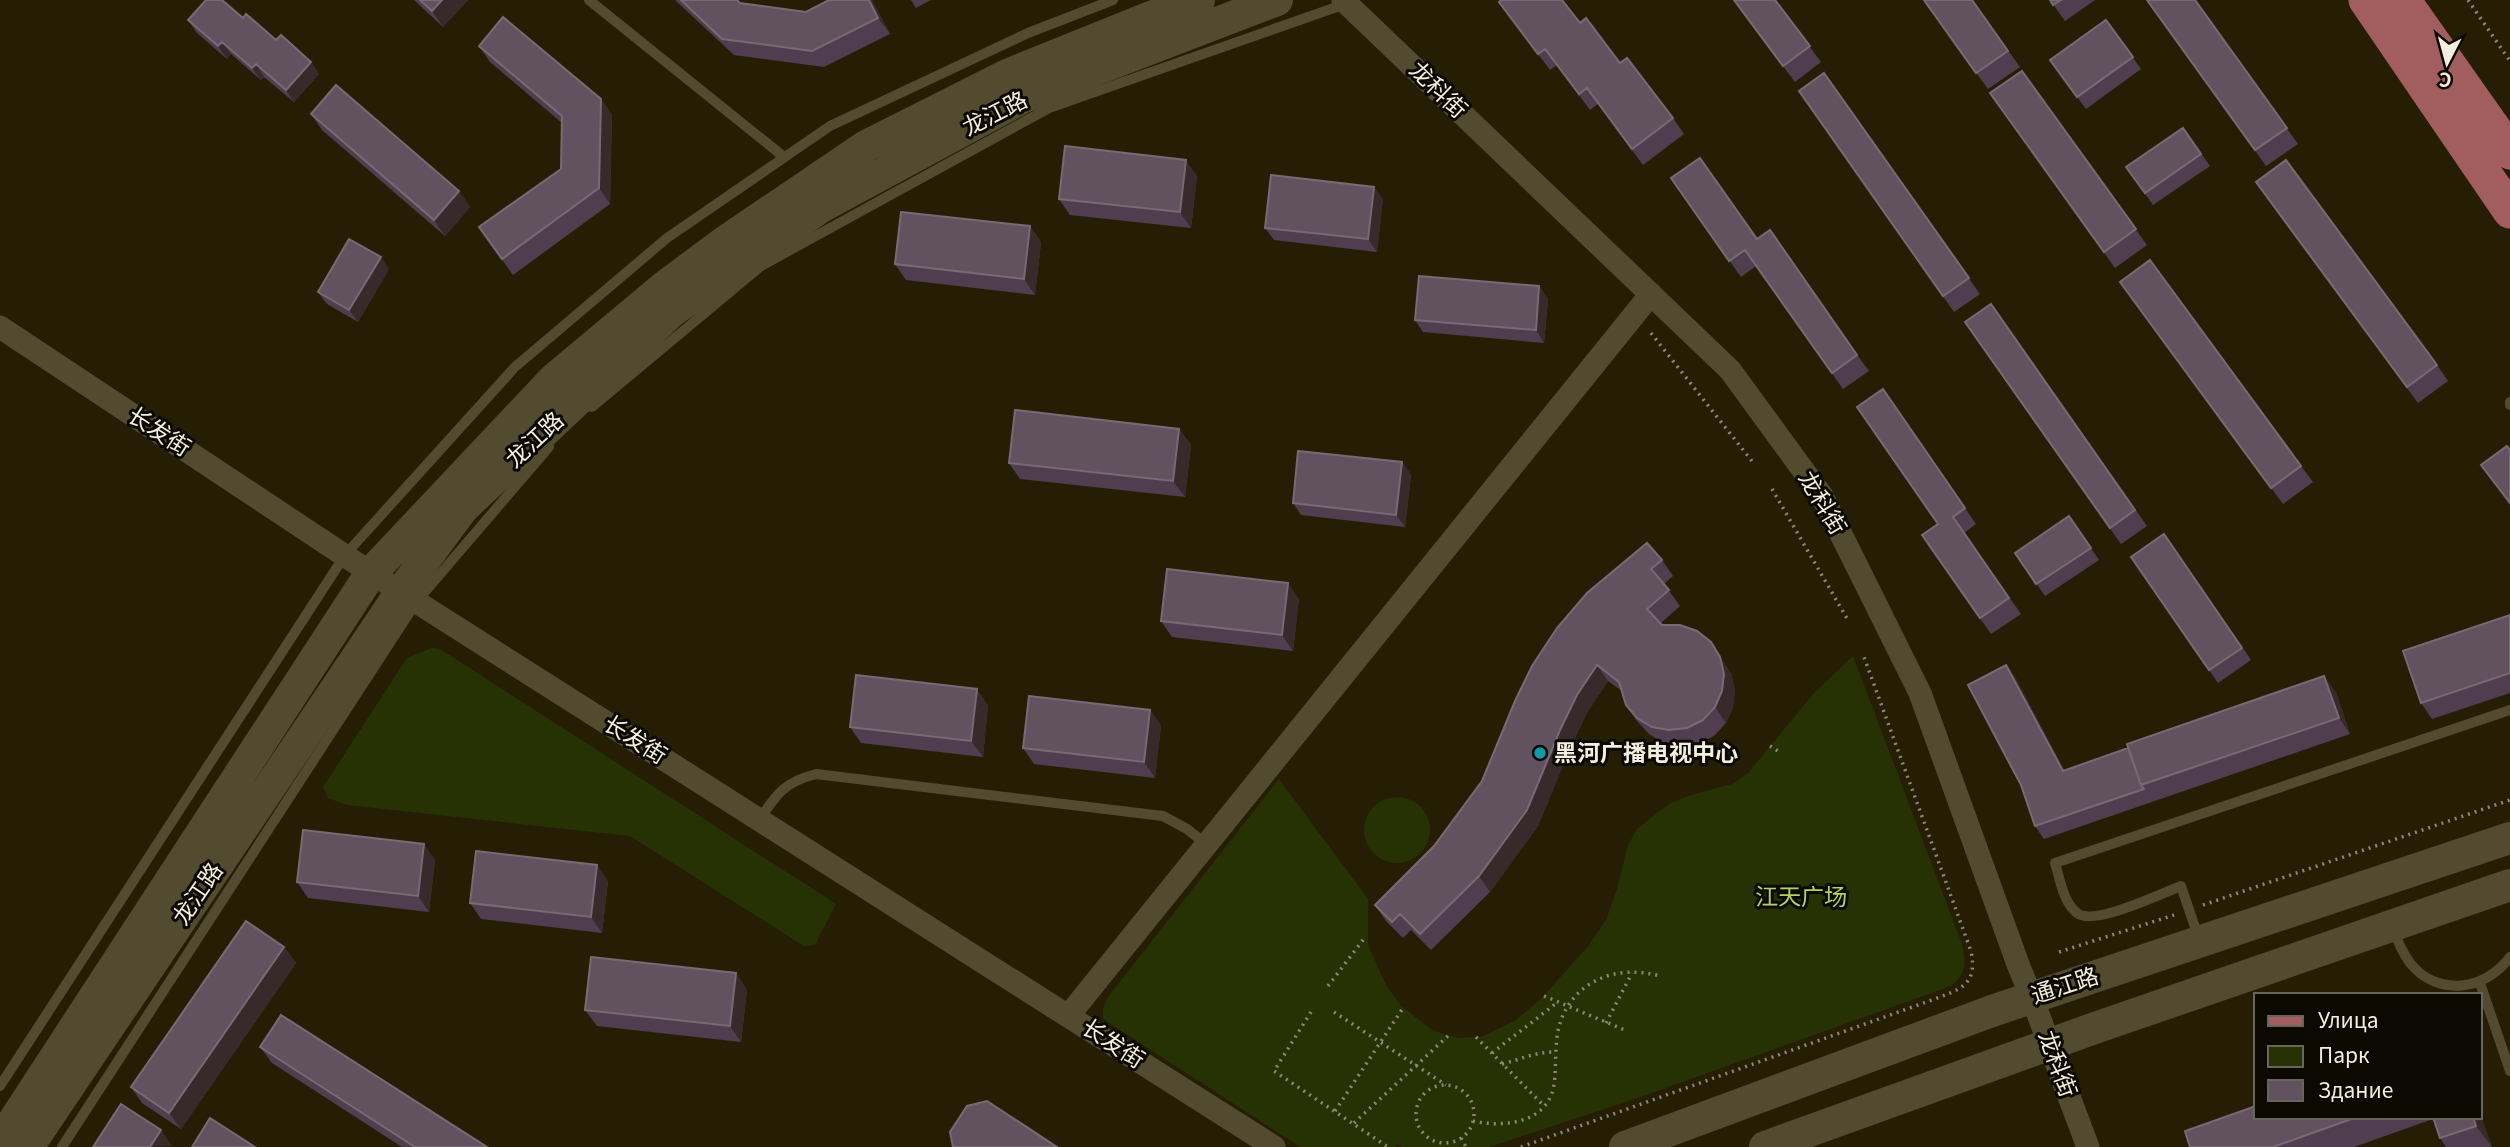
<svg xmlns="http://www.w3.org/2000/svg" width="2510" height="1147" font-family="'Work Sans','Noto Sans SC',sans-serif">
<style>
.green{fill:#263204}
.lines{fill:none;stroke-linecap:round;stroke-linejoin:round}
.path{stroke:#8e8873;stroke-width:3.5;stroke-dasharray:2 5;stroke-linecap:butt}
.lane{stroke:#534b30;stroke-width:10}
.street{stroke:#534b30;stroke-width:23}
.secondary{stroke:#534b30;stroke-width:32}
.primary{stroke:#a25e5e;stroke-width:35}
.wall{fill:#503e50}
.shaded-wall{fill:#38292b}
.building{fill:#62515f;stroke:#786a73;stroke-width:2}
.culture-dot{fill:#0f9aa8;stroke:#0c0902;stroke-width:2.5}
.labels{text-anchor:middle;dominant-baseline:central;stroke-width:6;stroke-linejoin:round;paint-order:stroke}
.street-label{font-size:23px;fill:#f3eedf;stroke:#0c0902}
.poi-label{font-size:23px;font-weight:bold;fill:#f3eedf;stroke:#0c0902;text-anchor:start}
.park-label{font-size:23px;fill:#b0d361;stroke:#0c0902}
</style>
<rect width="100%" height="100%" fill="#261e04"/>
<path class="green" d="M432,648L440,649L836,904L815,945L804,946L630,836L347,805L328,798L323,787L407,658Z
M1853,656L1962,944C1966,963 1967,973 1951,986L1629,1101L1489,1147H1403L1397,1144L1395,1147H1300L1103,1019V1008L1108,997L1279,779L1368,899V945L1386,985L1401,1006L1431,1029L1445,1035L1460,1038L1481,1037L1516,1020L1541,999L1589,945L1606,920L1617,889L1628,845L1637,829L1669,804L1688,796L1732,784L1748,773L1815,692Z
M1364 830a33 33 0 1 1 66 0a33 33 0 1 1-66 0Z"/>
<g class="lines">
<path class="path" d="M2468,0L2510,61
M1651,333L1755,465
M1772,489L1849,622
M1770,746L1781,753
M2203,905L2510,800
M2059,952L2174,915
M1328,986L1366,936
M1544,996L1627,1031
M1311,1012L1274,1071L1388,1147
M1334,1012L1446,1085
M1606,1023L1632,973
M1476,1037L1543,1105
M1492,1053L1558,1002
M1502,1064C1522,1059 1534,1052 1555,1052
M1416 1114a29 29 0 1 1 58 0a29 29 0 1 1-58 0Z
M1335,1111L1403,1008
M1473,1121C1499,1127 1541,1125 1552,1093C1558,1076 1553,1044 1560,1023C1574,980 1618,964 1660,976
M1354,1123L1449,1035
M1461,1138L1466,1147
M1521,1147L1932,1000C1960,989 1978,986 1971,951L1864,657"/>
<path class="lane" d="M589,0L784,157
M2510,402V405
M592,407L761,266L1049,108L1348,3
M760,819C777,793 785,782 816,774L1163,816L1187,829L1206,844
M2393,928C2397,940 2402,952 2410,963C2437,997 2485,991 2510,957
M2199,939L2181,886C2162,893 2093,927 2077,913C2063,902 2060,879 2055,863L2510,710
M2480,983L2510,1071
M0,1086L345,555L515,367L667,238L830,126L1028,33L1113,0
M62,1147L417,601L549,447"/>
<path class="street" d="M1343,0L1730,370L1822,496L1920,693L2019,967L2032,998L2088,1147
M0,327L371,573L1274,1147
M1069,1015L1651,294"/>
<path class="secondary" d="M0,1142L371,573L554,379L664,287L723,243L866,146L1007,75L1148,18L1199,0
M28,1147L401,592L463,508L671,312L821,207L1024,97L1277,0
M1625,1147L1992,1011L2510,838
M1765,1147L2092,1029L2510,885"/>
<path class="primary" d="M2366,0L2510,211
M2403,0L2510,152"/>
</g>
<path class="wall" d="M414,0H468L443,27Z
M675,0H737L740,3L806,12L872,0L890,34L824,67L734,55Z
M911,0H931L916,8Z
M1734,0H1775L1821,62L1795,82Z
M1923,0H1972L2020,67L1988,89Z
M2050,0H2095L2065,21Z
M2147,0H2195L2298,144L2266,166Z
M1499,2L1580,23L1673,118L1684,134L1643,165L1598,104L1590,110L1557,65L1550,70Z
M243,18L311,62L319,74L294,102L264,77L261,80L231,54L227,59L197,33L188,20Z
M2106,20L2141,69L2086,109L2050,60Z
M479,46L601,99L612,115L610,204L513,275L479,227L561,169L562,123L490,62Z
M2022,71L2147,245L2115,268L1990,93Z
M1824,73L1980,294L1954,312L1799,91Z
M311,114L459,191L470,207L445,236L322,130Z
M2183,128L2210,166L2153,205L2126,167Z
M1197,176L1191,228L1070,215L1059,199Z
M1671,178L1757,239L1857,355L1869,371L1843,389L1756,266L1741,277Z
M2267,198L2437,365L2448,381L2418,403Z
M1383,199L1377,252L1274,240L1265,228Z
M1030,226L1041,242L1035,295L906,280L895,264Z
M389,269L358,322L327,304L318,292Z
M1539,286L1548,299L1544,343L1423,332L1415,320Z
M2132,298L2301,466L2313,482L2283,504Z
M1991,304L2147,526L2121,544L1965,322Z
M1883,389L1976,524L1964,533L2021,614L1991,634L1922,535L1938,524Z
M1179,429L1191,445L1185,497L1020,479L1009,463Z
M1402,462L1411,475L1405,527L1301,515L1293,503Z
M2069,516L2099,560L2045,596L2015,553Z
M2164,534L2251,660L2218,683L2131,557Z
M1662,560L1673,576L1664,584L1680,606L1661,623L1731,673L1735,690L1733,707L1726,723L1714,736L1698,744L1681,746L1663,743L1649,734L1637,721L1626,705L1622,691L1608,681L1588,711L1571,746L1538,826L1490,892L1431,950L1411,930L1403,938L1386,921L1375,905L1434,846L1482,781L1532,666Z
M1299,599L1293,651L1172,637L1161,621Z
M2510,615V693L2432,719L2421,703Z
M2006,665L2015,677L2064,770L2336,692L2350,734L2044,839L2035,826Z
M988,705L983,757L861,743L850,727Z
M1150,710L1161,726L1155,778L1034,764L1023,748Z
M435,860L429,912L308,898L297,882Z
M608,881L602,933L481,919L470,903Z
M284,947L296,963L181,1129L142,1103L131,1087Z
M736,973L747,990L741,1042L597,1026L585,1010Z
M260,1047L487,1147H402L272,1063Z
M2480,1114L2492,1147H2446L2440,1138L2433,1119L2354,1147H2190L2256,1117H2480Z"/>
<path class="shaded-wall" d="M442,0H468L443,27L432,11Z
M869,0H872L890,34L878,18Z
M222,42L231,54L227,59L218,46Z
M311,62L319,74L294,102L286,90Z
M256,64L264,77L261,80L252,68Z
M601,99L612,115L610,204L599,188Z
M1186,160L1197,176L1191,228L1180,212Z
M1374,187L1383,199L1377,252L1368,239Z
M459,191L470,207L445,236L434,220Z
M1030,226L1041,242L1035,295L1024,279Z
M381,257L389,269L358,322L349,310Z
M1539,286L1548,299L1544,343L1536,330Z
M1179,429L1191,445L1185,497L1173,481Z
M1402,462L1411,475L1405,527L1396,515Z
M1288,583L1299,599L1293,651L1282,635Z
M1711,642L1731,673L1735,690L1733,707L1726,723L1715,707Z
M1597,665L1608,681L1588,711L1571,746L1538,826L1490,892L1479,876L1577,695Z
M2006,665L2015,677L2071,783L2063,771Z
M2324,676L2336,692L2350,734L2339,718Z
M977,689L988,705L983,757L971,741Z
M1150,710L1161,726L1155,778L1144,762Z
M424,844L435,860L429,912L418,896Z
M597,865L608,881L602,933L591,917Z
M284,947L296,963L181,1129L169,1113Z
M736,973L747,990L741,1042L730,1026Z
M2480,1114L2492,1147L2476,1126L2473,1117H2480Z
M161,1130L172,1146L150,1147Z"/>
<path class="building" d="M206,0H222L243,18L246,14L276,40L281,35L311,62L286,90L256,64L252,68L222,42L218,46L188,20Z
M420,0H442L432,11Z
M681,0H737L740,3L806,12L829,0H869L878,18L812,51L722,39Z
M1501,0H1562L1580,23L1586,18L1620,63L1627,58L1673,118L1632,149L1587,88L1579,94L1545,49L1538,54L1499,2Z
M1734,0H1775L1810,46L1783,66Z
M1924,0H1972L2008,51L1976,73Z
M2050,0H2061L2053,5Z
M2147,0H2195L2287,128L2255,150Z
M503,17L601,99L599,188L502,259L479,227L561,169L562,116L479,46Z
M2106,20L2133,57L2077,97L2050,60Z
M2022,71L2136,229L2104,252L1990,93Z
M1824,73L1969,278L1943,296L1799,91Z
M336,85L459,191L434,220L311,114Z
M2183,128L2201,154L2145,193L2126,167Z
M1065,146L1186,160L1180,212L1059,199Z
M1700,158L1757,239L1770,230L1857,355L1832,373L1745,250L1729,261L1671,178Z
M2286,160L2437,365L2407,387L2256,182Z
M1271,175L1374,187L1368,239L1265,228Z
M901,212L1030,226L1024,279L895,264Z
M349,239L381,257L349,310L318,292Z
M2150,260L2301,466L2271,488L2120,282Z
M1419,276L1539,286L1536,330L1415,320Z
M1991,304L2135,510L2110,528L1965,322Z
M1883,389L1965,508L1953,517L2009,598L1980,618L1922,535L1938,524L1857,407Z
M1015,410L1179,429L1173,481L1009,463Z
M2507,446L2510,450V503L2481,465Z
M1298,451L1402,462L1396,515L1293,503Z
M2069,516L2091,548L2036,584L2015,553Z
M2164,534L2242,648L2209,670L2131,557Z
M1647,543L1662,560L1651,569L1669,590L1647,609L1662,625H1680L1697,631L1711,642L1720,657L1724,674L1722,691L1715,707L1703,720L1687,728L1669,730L1652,727L1637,718L1626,705L1619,682L1597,665L1577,695L1560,730L1527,810L1479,876L1420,934L1400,914L1392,922L1375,905L1434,846L1482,781L1515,701L1532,666L1557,628L1587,593Z
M1167,569L1288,583L1282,635L1161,621Z
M2510,615V673L2421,703L2403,651Z
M2006,665L2063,771L2128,748L2141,785L2144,789L2035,826L2021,785L1968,685Z
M856,675L977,689L971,741L850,727Z
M2324,676L2339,718L2141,785L2127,744Z
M1029,696L1150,710L1144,762L1023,748Z
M303,830L424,844L418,896L297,882Z
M476,851L597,865L591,917L470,903Z
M246,921L284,947L169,1113L131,1087Z
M591,957L736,973L730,1026L585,1010Z
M281,1015L487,1147H415L260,1047Z
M987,1101L1057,1147H953L950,1132L967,1106Z
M121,1104L161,1130L150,1147H93Z
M2256,1106V1117H2357L2273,1147H2190L2185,1131Z
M2433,1117H2473L2476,1126L2440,1138Z
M210,1118L255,1147H192Z"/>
<circle class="culture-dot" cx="1540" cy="753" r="7"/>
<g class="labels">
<g class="street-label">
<text transform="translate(1438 90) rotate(44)">龙科街</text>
<text transform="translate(995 114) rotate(-27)">龙江路</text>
<text transform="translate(159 432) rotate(33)">长发街</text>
<text transform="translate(535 440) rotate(-43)">龙江路</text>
<text transform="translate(1822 503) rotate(59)">龙科街</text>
<text transform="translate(635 740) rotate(32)">长发街</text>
<text transform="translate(198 894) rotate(-56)">龙江路</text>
<text transform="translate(2065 986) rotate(-18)">通江路</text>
<text transform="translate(1113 1044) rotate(33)">长发街</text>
<text transform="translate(2057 1064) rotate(70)">龙科街</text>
</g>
<g class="poi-label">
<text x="1554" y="753">黑河广播电视中心</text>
</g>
<g class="park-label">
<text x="1801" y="897">江天广场</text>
</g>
</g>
<rect x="2254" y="993" width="228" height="126" fill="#0c0902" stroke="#68655a" stroke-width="2"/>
<rect x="2268" y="1016" width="35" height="10" fill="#a25e5e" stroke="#68655a" stroke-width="2"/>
<text x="2318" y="1028" font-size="21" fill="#f3eedf">Улица</text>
<rect x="2268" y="1046" width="35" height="21" fill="#263204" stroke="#68655a" stroke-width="2"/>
<text x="2318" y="1063" font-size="21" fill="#f3eedf">Парк</text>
<rect x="2268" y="1080" width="35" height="21" fill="#62515f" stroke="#68655a" stroke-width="2"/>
<text x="2318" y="1098" font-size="21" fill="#f3eedf">Здание</text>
<g transform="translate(2447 63) rotate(186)" stroke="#0c0902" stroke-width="5" paint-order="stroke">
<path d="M0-5L12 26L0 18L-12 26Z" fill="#f3eedf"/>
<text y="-10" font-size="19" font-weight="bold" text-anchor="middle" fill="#f3eedf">С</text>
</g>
</svg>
